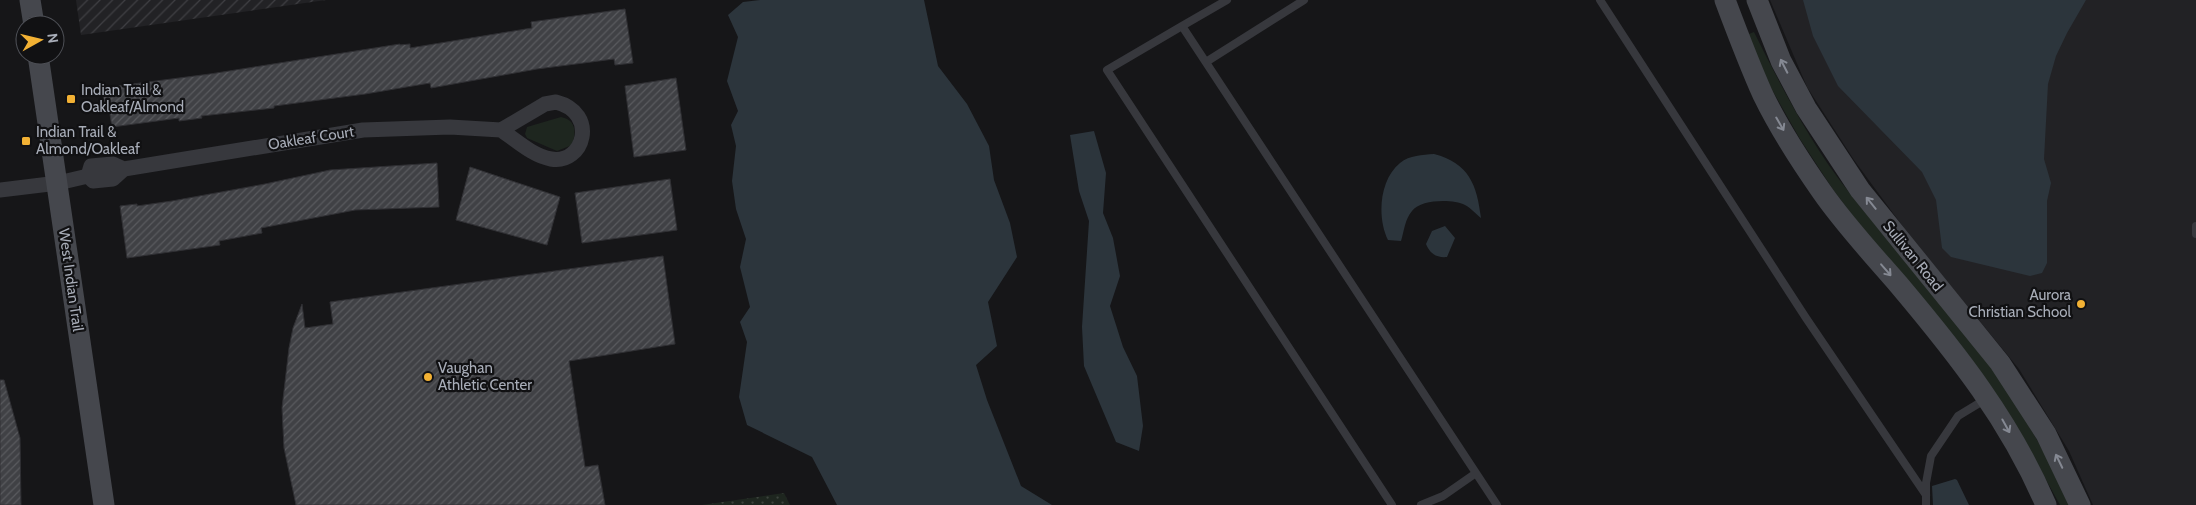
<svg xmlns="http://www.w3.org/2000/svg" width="2196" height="505" font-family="Cabin,sans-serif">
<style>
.built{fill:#222225}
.industrial{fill:url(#industrial-furrows)}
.grass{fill:#1e261f}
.park{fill:url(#park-dots)}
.water{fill:#2c353c}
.building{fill:url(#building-hatch);stroke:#303034}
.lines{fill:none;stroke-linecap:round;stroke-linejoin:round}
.lane{stroke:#37383d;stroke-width:8}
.street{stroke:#37383d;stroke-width:15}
.secondary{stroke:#45474d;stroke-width:21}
.oneway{stroke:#858993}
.poi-dot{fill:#f2b134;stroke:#111113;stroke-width:2}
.labels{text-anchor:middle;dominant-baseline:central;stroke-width:4.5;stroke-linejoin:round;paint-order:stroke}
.poi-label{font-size:15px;fill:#a8adb8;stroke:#111113;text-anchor:start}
.street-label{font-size:15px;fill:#a8adb8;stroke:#111113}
</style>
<defs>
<pattern id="industrial-furrows" width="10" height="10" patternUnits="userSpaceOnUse" patternTransform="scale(1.25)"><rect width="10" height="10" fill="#222225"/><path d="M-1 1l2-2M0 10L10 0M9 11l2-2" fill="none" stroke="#3f3f43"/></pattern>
<pattern id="park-dots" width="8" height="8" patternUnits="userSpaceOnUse" patternTransform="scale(1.25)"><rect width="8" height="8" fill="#1e261f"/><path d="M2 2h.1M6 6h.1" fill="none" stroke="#3c433d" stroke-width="1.8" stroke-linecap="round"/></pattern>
<pattern id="building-hatch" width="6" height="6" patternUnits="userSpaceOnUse" patternTransform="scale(1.25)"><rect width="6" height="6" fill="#404145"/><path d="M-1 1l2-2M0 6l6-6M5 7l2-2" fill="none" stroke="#595a5e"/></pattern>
</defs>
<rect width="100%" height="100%" fill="#161618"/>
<path class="built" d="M1770,0H2196V505H2093L2069,451L2019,369L1912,239L1854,160L1807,87Z"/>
<path class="industrial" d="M76,0H326L81,35Z"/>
<path class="grass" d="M1754,32C1781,86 1810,143 1848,191C1880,232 1915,270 1948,310C1997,370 2038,434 2070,505H2060L2024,440L1834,191L1800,139L1771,88L1746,35Z
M561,117C577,120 576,133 572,145L557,151L527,138L525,134L527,127Z"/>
<path class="park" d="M784,493L790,505H702Z"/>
<path class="water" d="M760,0H924L938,66L967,104L989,146L994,180L1010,223L1017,257L988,302L997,346L976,365L987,400L1021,486L1052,505H837L812,457L747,425L739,397L747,342L740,322L750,307L740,267L746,239L736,209L732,181L736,146L731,125L738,111L727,81L738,37L728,15L743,2Z
M1803,0H2086L2067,33L2056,56L2048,84L2044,159L2051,183L2047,201V263L2042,273L2030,276L1951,257L1942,248L1936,200L1922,172L1838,86L1813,36Z
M1094,131L1106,173L1103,213L1113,238L1120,276L1110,306L1123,347L1137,376L1143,426L1139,451L1116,442L1084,366L1082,327L1089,221L1079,191L1070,135Z
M1434,154C1469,163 1477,185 1481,218C1476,214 1471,208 1465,205C1453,199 1421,199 1412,211C1405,219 1404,231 1401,241L1388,240C1377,218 1379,180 1400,163C1410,155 1422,155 1434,154Z
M1445,226L1455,238L1447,257C1437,258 1430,254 1426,244L1432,231Z
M1955,479L1957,480L1969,505H1933L1932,486Z"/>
<path class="building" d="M625,9L633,63L615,65L614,59L537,69L431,88L430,83L365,94L274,106V108L201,116L202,118L179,121V118L112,127L109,108L105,109L102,88L210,74L400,44V45L410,44V48L532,28L531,22Z
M676,78L686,150L634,157L625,86Z
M437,163L439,207L355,210L261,228L262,233L219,241L220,245L127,258L120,206L137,204V206L172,201L265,184L330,170Z
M470,167L560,197L547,245L456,220Z
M670,179L677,230L582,243L575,193Z
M663,256L675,344L569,361L585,467L598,465L605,505H296L284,448L282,408L289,348L293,328L302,304L305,328L333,324L330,302Z
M0,380H4L20,438L21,505H0Z"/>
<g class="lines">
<path class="lane" d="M1227,0L1182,26L1497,505
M1600,0L1806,318L1926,495
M1182,26L1107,70L1392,505
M1206,62L1304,0
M2196,226V234
M1421,505L1443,496L1476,473
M1926,505V483L1931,456L1958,416L1986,399"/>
<path class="street" d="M556,102C599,113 584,165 551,159C533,156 516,140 501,130L545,104Z
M88,176L91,166L113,164L124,169L363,130L450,127L501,130
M0,190L58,183L88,176L93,181L113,179L124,169"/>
<path class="secondary" d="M30,0L34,25
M1725,0C1737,32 1749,64 1763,95C1779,128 1801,162 1822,192C1845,225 1873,255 1899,285C1958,355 2010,421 2046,505
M1757,0L1781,61L1806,108L1860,190L2000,363L2046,434L2080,505
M38,55L104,505"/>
</g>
<defs><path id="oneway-shaft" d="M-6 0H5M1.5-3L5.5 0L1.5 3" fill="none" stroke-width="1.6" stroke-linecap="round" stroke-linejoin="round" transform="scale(1.25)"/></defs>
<g class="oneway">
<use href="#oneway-shaft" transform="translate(1784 66) rotate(-117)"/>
<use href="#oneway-shaft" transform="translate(1780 124) rotate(60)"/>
<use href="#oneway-shaft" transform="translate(1871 203) rotate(-129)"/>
<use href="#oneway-shaft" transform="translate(1886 270) rotate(49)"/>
<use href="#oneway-shaft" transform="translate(2006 426) rotate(61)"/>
<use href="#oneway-shaft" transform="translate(2059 461) rotate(-116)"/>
</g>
<g class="poi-dot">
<rect x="66" y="94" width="10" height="10" rx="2.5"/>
<rect x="21" y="136" width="10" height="10" rx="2.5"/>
<circle cx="2081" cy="304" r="5"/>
<circle cx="428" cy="377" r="5"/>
</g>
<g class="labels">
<g class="poi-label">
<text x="81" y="90">Indian Trail &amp;<tspan x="81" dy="17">Oakleaf/Almond</tspan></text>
<text x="36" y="132">Indian Trail &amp;<tspan x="36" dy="17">Almond/Oakleaf</tspan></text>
<text x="2071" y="295" text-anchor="end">Aurora<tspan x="2071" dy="17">Christian School</tspan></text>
<text x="438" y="368">Vaughan<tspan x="438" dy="17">Athletic Center</tspan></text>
</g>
<g class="street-label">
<text transform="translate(311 138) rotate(-9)">Oakleaf Court</text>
<text transform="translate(1913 256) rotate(51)">Sullivan Road</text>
<text transform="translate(71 280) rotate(82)">West Indian Trail</text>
</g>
</g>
<g transform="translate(40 40) rotate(82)"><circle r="24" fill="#111113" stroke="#4d4f55"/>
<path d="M0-4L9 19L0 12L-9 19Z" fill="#f2b134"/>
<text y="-8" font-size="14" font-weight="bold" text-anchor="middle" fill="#a8adb8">N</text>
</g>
</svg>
